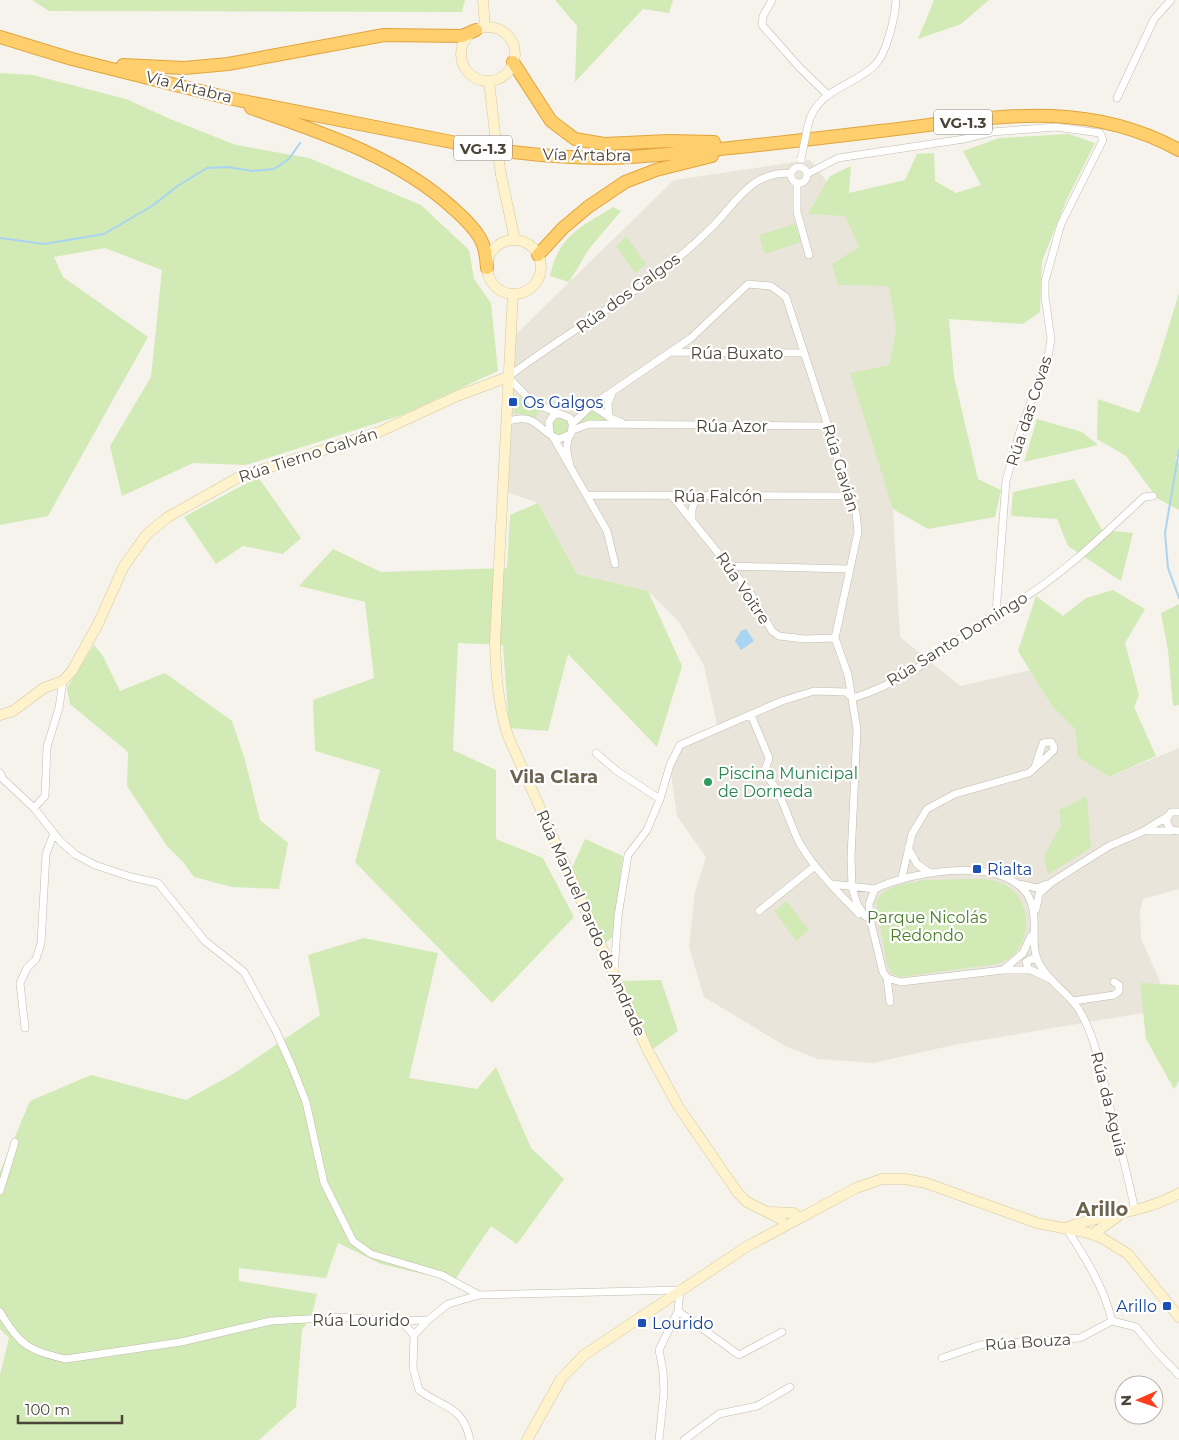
<svg xmlns="http://www.w3.org/2000/svg" width="1179" height="1440" font-family="Montserrat,sans-serif">
<style>
.residential{fill:#eae5da}
.green{fill:#d2eab5}
.water{fill:#a9d4f2}
.lines{fill:none;stroke-linecap:round;stroke-linejoin:round}
.stream{stroke:#a9d4f2;stroke-width:2}
.street-casing{stroke:#c2bbae;stroke-width:8}
.secondary-casing{stroke:#d6c79b;stroke-width:11}
.highway-casing{stroke:#e0a43c;stroke-width:14}
.street{stroke:#fff;stroke-width:7}
.secondary{stroke:#fff3cd;stroke-width:10}
.highway{stroke:#ffcf6e;stroke-width:12}
.street-bridge-casing{stroke:#c2bbae;stroke-width:8;stroke-linecap:butt}
.secondary-bridge-casing{stroke:#d6c79b;stroke-width:11;stroke-linecap:butt}
.street-bridge{stroke:#fff;stroke-width:7}
.secondary-bridge{stroke:#fff3cd;stroke-width:10}
.transit-dot{fill:#1a4fb4;stroke:#fff;stroke-width:2}
.leisure-dot{fill:#2e9e5b;stroke:#fff;stroke-width:2}
.labels{text-anchor:middle;dominant-baseline:central;stroke-width:4.5;stroke-linejoin:round;paint-order:stroke}
.shield{fill:#fff;stroke:#817c74;stroke-width:1}
.shield-label{font-size:15px;font-weight:bold;fill:#4b4439}
.street-label{font-size:16px;fill:#4b4439;stroke:#fff}
.transit-label{font-size:16px;fill:#164399;stroke:#fff;text-anchor:start}
.leisure-label{font-size:16px;fill:#27864d;stroke:#fff;text-anchor:start}
.park-label{font-size:16px;fill:#4a7f2a;stroke:#fff}
.neighbourhood-label{font-size:18px;font-weight:bold;fill:#6e6250;stroke:#fff}
.quarter-label{font-size:19px;font-weight:bold;fill:#6e6250;stroke:#fff}
</style>
<rect width="100%" height="100%" fill="#f6f3ec"/>
<path class="residential" d="M810,160L893,267L896,329L889,366L893,509L900,637L960,686L1030,670L1052,706L1075,729L1078,757L1109,777L1179,748V889L1143,899L1140,911L1141,938L1161,984L1167,1009L958,1044L873,1063L818,1059L785,1046L704,997L689,947L695,892L706,857L677,816L670,765L680,745L718,729L704,666L679,622L648,591L577,574L538,503L502,490L510,340L674,180Z"/>
<path class="green" d="M32,0H465L462,12L49,11Z
M555,0H673L669,13L643,9L575,82L577,26Z
M934,0H989L961,24L918,39Z
M0,73L33,75L126,99L170,119L236,145L309,158L421,205L469,250L474,279L491,303L498,371L402,415L246,465L193,463L122,496L110,446L151,377L162,270L105,248L54,257L63,277L148,337L48,516L0,525Z
M1069,134L1095,143L1066,201L1042,261L1040,312L1023,324L949,319L954,377L978,479L1001,490L995,517L928,529L893,509L850,373L889,365L896,329L889,286L838,285L832,264L859,247L845,216L808,214L830,176L851,166L849,193L905,180L917,154L934,153L935,181L956,193L981,185L963,151L999,138Z
M613,207L621,211L589,249L569,282L550,276C558,236 581,227 613,207Z
M795,224L801,242L765,254L759,235Z
M626,236L646,264L635,273L616,246Z
M1179,293V452L1175,459L1179,463V510L1157,498L1126,456L1097,439L1098,399L1139,413L1157,365Z
M516,394L527,405L540,411L536,418L514,413Z
M593,411L603,414L609,422L580,423L584,416Z
M552 427a9 9 0 1 1 18 0a9 9 0 1 1-18 0Z
M1037,419L1082,432L1098,445L1024,462Z
M258,477L301,538L283,554L243,546L216,564L184,517Z
M1074,479L1102,530L1133,533L1121,581L1068,546L1057,519L1011,516L1013,492Z
M538,503L577,574L648,591L682,666L657,747L568,654L548,731L509,728L503,645L458,643L453,750L496,770V839L543,858L574,917L492,1003L355,862L380,770L315,751L313,700L374,678L365,602L299,586L333,549L381,572L507,568L510,515Z
M1113,590L1145,609L1125,643L1139,695L1134,707L1156,756L1109,777L1078,757L1075,729L1052,706L1018,651L1036,596L1063,616L1086,598Z
M1179,604V705L1173,706L1168,650L1161,613Z
M94,645L103,656L120,691L165,673L232,721L245,760L260,820L288,843L279,889L232,887L194,877L184,863L167,846L127,786L128,752L70,704L67,688Z
M1087,796L1091,848L1048,874L1044,856L1061,825L1059,810Z
M585,839L623,856L612,937L604,945L571,870Z
M926,880C945,881 983,876 999,882C1036,895 1035,955 996,964L900,977L891,973L887,965L876,902C884,885 909,883 926,880Z
M787,901L809,930L796,941L774,911Z
M364,938L438,953L409,1078L477,1089L496,1067L531,1148L564,1179L517,1244L491,1226L456,1278L423,1274L381,1264L338,1243L326,1278L239,1268V1281L317,1294L312,1315L302,1330L296,1407L259,1440H0V1375L9,1338L0,1329V1172L30,1101L91,1075L186,1100L233,1074L320,1015L308,955Z
M661,980L678,1031L653,1049L622,981Z
M1140,983L1179,985V1081L1174,1089L1146,1039Z"/>
<path class="water" d="M746,629L754,641L741,650L735,641L741,631Z"/>
<g class="lines">
<path class="stream" d="M0,238L44,244L104,234L152,206L179,185L207,168L227,167L252,171L274,169L289,159L300,143
M1179,450L1165,533L1168,568L1179,598"/>
<g class="street-casing">
<path id="street" d="M772,0L763,16L762,25L800,68L828,95
M1117,98L1154,19L1171,0
M808,125C817,88 853,87 875,65C887,53 895,17 896,0
M791 175a8 8 0 1 1 16 0a8 8 0 1 1-16 0Z
M807,174L838,158L964,139L992,132L1056,127L1100,133L1103,140L1061,224L1045,281V297L1051,339L1048,357L1020,431L1006,481L996,613
M797,184V212L809,255
M671,352L804,353
M591,406C602,410 609,420 621,422
M609,417L608,403L612,394
M506,422C539,411 536,431 559,439L571,434
M573,423L591,406L691,338L748,284L771,286L786,297L828,426L848,496L856,513L858,532L835,638L848,675L857,729L851,857L852,887L857,904L865,916L870,919
M573,430L589,424L828,426
M550,433L549,422L553,416L559,414
M553,437L607,531L615,564
M570,465C568,458 566,453 567,445C568,434 576,429 570,418L533,403L508,377C574,326 650,289 710,229C737,203 749,172 791,173
M588,495L848,496
M672,496L749,591L772,631L779,636L805,639L835,638
M692,517V509L697,496
M729,566L848,569
M751,715L769,758L764,773C783,793 787,818 799,842C814,869 838,892 859,914
M596,753L617,771L660,799
M1035,767L1043,743L1051,742L1054,747L1053,751
M0,773L3,779L34,808L45,796L47,747L59,708L63,681
M34,808L60,841L76,855L95,865L131,877L158,883L205,941L244,972L276,1031L293,1069L306,1102L324,1183L353,1241L371,1254L442,1275L479,1295
M1179,812H1171L1166,821L1171,830L1179,831
M1148,831H1172
M908,848L917,864L930,873
M902,877L912,834L927,809L955,794L1029,773L1053,751
M832,884L875,889
M1019,884L1037,888L1047,884
M1036,909L1039,894L1052,882L1109,846L1142,832L1168,816
M759,911L815,866
M1003,970L1023,953L1031,936
M1029,970L1026,962L1031,959L1037,960
M614,972L618,916L628,855L647,830L660,799L670,765L680,745L782,701L814,691L846,692L853,698C903,683 944,650 986,620C997,612 1008,608 1019,601C1065,573 1105,533 1144,497L1153,496
M887,978L890,1002
M1050,979L1031,970H1003L901,982L887,978L883,972L870,919L869,904L875,889C911,871 1017,852 1032,905C1038,925 1029,946 1040,965C1051,985 1073,995 1083,1017C1097,1044 1102,1074 1109,1104C1118,1139 1128,1175 1135,1211
M1073,1001L1114,995L1119,991V985L1114,982
M25,1028L20,983L27,968L36,959L41,943L46,854L54,833
M0,1191L15,1142
M1066,1228C1085,1257 1104,1287 1112,1321L1136,1327L1155,1350L1179,1375
M678,1311L739,1355L782,1332
M0,1312C19,1344 28,1351 66,1359L181,1342L271,1321L343,1317L387,1321L428,1320L448,1304L479,1295L680,1290L678,1311L659,1350L663,1371L664,1392L659,1440
M401,1321L414,1335L428,1320
M414,1335L413,1368L419,1390C443,1408 463,1405 470,1440
M942,1358L980,1345L1080,1338L1112,1321
M684,1440L719,1414L757,1406L790,1387"/>
</g>
<g class="secondary-casing">
<path id="secondary" d="M483,0L485,27
M461 54a27 27 0 1 1 54 0a27 27 0 1 1-54 0Z
M489,81L495,134
M501,175L515,240
M487 267a27 27 0 1 1 54 0a27 27 0 1 1-54 0Z
M513,294L495,642C496,675 498,705 508,736L647,1049L678,1106L738,1193L747,1202L781,1219
M0,715L13,711L44,688L63,681L72,671L98,624L124,566L147,534L168,517L239,477L379,432L457,396L508,377
M771,1212L794,1213L798,1219
M1068,1227C1107,1213 1142,1214 1179,1193
M1093,1234L1117,1217
M527,1440L561,1379L584,1355L746,1247L856,1188L882,1179H905L926,1183L1037,1223L1089,1233L1102,1238L1128,1254L1179,1317"/>
</g>
<g class="highway-casing">
<path id="highway" d="M0,37L72,59L228,98L487,149C535,155 583,160 631,157C714,151 797,141 880,131C986,119 1080,96 1179,150
M513,62L551,121L575,139L604,144L669,141L714,142
M123,65L184,68L228,64L384,35L462,36L476,30
M251,108C323,133 398,157 455,210C464,218 474,228 480,238C486,248 486,258 487,268
M538,255L563,228L588,207L625,182L656,170L712,156"/>
</g>
<use href="#street" class="street"/>
<use href="#secondary" class="secondary"/>
<use href="#highway" class="highway"/>
<g class="street-bridge-casing">
<path id="street-bridge" d="M801,159L808,125"/>
</g>
<g class="secondary-bridge-casing">
<path id="secondary-bridge" d="M495,134L501,175"/>
</g>
<use href="#street-bridge" class="street-bridge"/>
<use href="#secondary-bridge" class="secondary-bridge"/>
</g>
<g class="transit-dot">
<rect x="508" y="397" width="10" height="10" rx="2.5"/>
<rect x="972" y="864" width="10" height="10" rx="2.5"/>
<rect x="1162" y="1301" width="10" height="10" rx="2.5"/>
<rect x="637" y="1318" width="10" height="10" rx="2.5"/>
</g>
<circle class="leisure-dot" cx="708" cy="782" r="5"/>
<g class="labels">
<g class="shield">
<rect x="934" y="109.5" width="58" height="25" rx="4"/>
<rect x="454" y="135.5" width="58" height="25" rx="4"/>
</g>
<g class="shield-label">
<text x="963" y="122">VG-1.3</text>
<text x="483" y="148">VG-1.3</text>
</g>
<g class="street-label">
<text transform="translate(189 87) rotate(14)">Vía Ártabra</text>
<text transform="translate(587 155) rotate(1)">Vía Ártabra</text>
<text transform="translate(628 293) rotate(-36)">Rúa dos Galgos</text>
<text x="737" y="353">Rúa Buxato</text>
<text transform="translate(1029 411) rotate(-72)">Rúa das Covas</text>
<text x="732" y="426">Rúa Azor</text>
<text transform="translate(308 455) rotate(-18)">Rúa Tierno Galván</text>
<text transform="translate(841 468) rotate(73)">Rúa Gavián</text>
<text x="718" y="496">Rúa Falcón</text>
<text transform="translate(743 588) rotate(56)">Rúa Voitre</text>
<text transform="translate(957 639) rotate(-32)">Rúa Santo Domingo</text>
<text transform="translate(591 923) rotate(66)">Rúa Manuel Pardo de Andrade</text>
<text transform="translate(1109 1104) rotate(76)">Rúa da Aguia</text>
<text x="361" y="1320">Rúa Lourido</text>
<text transform="translate(1028 1342) rotate(-4)">Rúa Bouza</text>
</g>
<g class="transit-label">
<text x="523" y="402">Os Galgos</text>
<text x="987" y="869">Rialta</text>
<text x="1157" y="1306" text-anchor="end">Arillo</text>
<text x="652" y="1323">Lourido</text>
</g>
<g class="leisure-label">
<text x="718" y="773">Piscina Municipal<tspan x="718" dy="18">de Dorneda</tspan></text>
</g>
<g class="park-label">
<text x="927" y="917">Parque Nicolás<tspan x="927" dy="18">Redondo</tspan></text>
</g>
<g class="neighbourhood-label">
<text x="554" y="777">Vila Clara</text>
</g>
<g class="quarter-label">
<text x="1102" y="1209">Arillo</text>
</g>
</g>
<g transform="translate(1139 1400) rotate(268)"><circle r="24" fill="#ffffff" stroke="#b7b4b0"/>
<path d="M0-4L9 19L0 12L-9 19Z" fill="#fc3f1d"/>
<text y="-8" font-size="14" font-weight="bold" text-anchor="middle" fill="#4b4439">N</text>
</g>
<path d="M18 1415v8h104v-8" fill="none" stroke="#4b4439" stroke-width="2.5"/>
<text x="25" y="1415" font-size="15" fill="#4b4439" stroke="#ffffff" stroke-width="4" paint-order="stroke">100 m</text>
</svg>
